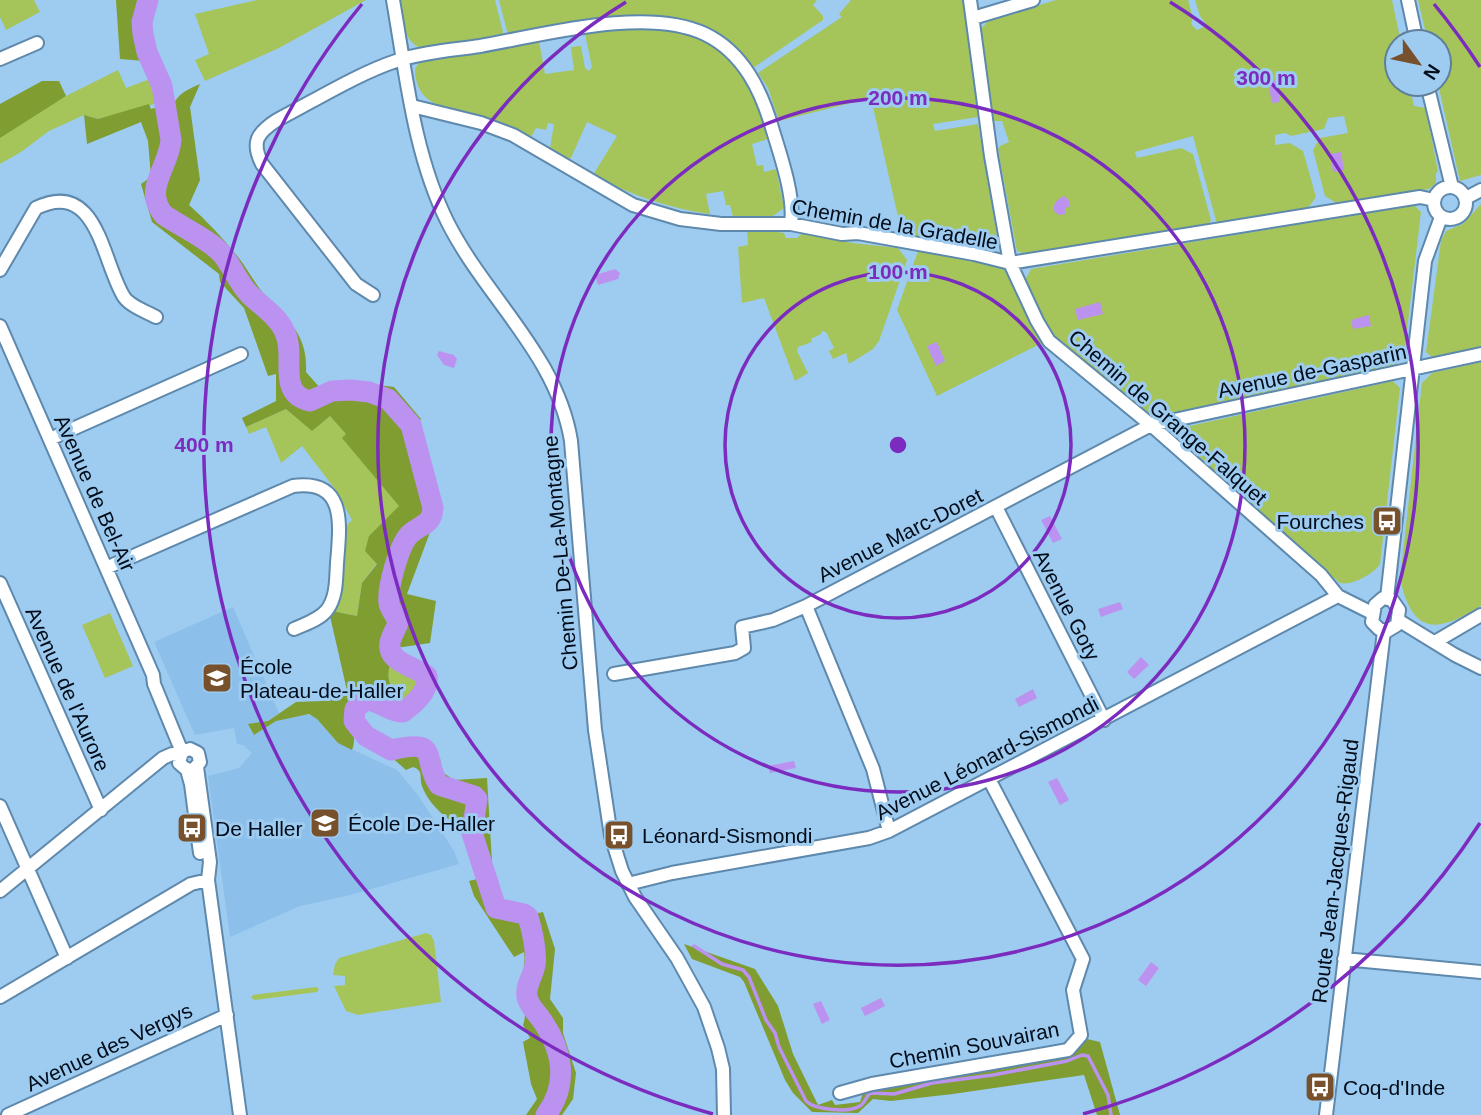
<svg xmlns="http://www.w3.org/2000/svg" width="1481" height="1115" font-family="Helvetica,sans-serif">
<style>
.built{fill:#8cbfe9}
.green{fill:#a5c55b}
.forest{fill:#7f9d30}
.water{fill:#bc92f1}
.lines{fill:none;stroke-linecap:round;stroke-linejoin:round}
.stream{stroke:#bc92f1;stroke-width:3.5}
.river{stroke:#bc92f1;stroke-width:21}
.minor-casing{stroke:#5e89ac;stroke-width:16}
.minor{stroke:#fff;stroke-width:12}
.ring{fill:none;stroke:#7b2cbf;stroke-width:3.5}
.labels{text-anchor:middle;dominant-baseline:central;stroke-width:6;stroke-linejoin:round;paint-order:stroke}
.street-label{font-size:21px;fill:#000c19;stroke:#9ecbf0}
.poi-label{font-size:21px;fill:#000c19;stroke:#9ecbf0;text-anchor:start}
.centre{fill:#7b2cbf;stroke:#9ecbf0;stroke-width:3.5}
.ring-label{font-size:21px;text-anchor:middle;font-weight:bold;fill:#7b2cbf;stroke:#9ecbf0;stroke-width:6;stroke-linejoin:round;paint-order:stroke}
</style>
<rect width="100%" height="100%" fill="#9ecbf0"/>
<path class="built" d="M233,607L279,713L267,721L249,724L254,735L276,721L303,714L314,716L338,743L397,770L418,795L454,851L459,864L350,895L300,906L230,937L208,776L239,768L252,753L243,745L237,744L234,728L195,735L154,642Z"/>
<path class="green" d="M0,0H34L40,12L6,30L0,17Z
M257,0H366L279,48L205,81L195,60L209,54L195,14Z
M400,0H495L504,36L421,48C402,41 403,18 400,0Z
M499,0H817L813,5L823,16V20L753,68C747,58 739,52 731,45C689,8 638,14 588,22C561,27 534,31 508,35Z
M851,0H963L978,117L933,124L935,131L978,124L998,242L996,248L990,252L902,234L871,98L779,121L768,88L758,73L842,17L839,14Z
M1056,0H1188L1193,18L1191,24L1197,30L1204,27L1205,23L1200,16L1195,0H1392L1401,42H1397V84H1409L1414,106L1426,108L1438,172L1436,173V183L1429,189L1338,204L1325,196L1313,150L1320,138L1348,133L1344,116L1328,118L1324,129L1291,136L1286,133L1275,135V145L1290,143L1303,151L1316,197L1308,208L1217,224L1193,136L1135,152L1137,158L1181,148L1193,154L1211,220L1208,225L1029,255L1017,251L998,149L1000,146L1009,142L1002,121H994L981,29L988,21Z
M1418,0H1481V175L1460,181L1438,84L1439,42H1428Z
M626,27C661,30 700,28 726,55C735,64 743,75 752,85L750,91L755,100L760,103L771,138L752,144L757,166L763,165L764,172L776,169L784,208L773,216L733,217L730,205H726L723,191L706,194L710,214C667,208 631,195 593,175L617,136L587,122L571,158L567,159L550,148L554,124L548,123L546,130L536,128L531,137C518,130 505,124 491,119C464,110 422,112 416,79C414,70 415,66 422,60L539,41L545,74L574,70L571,47L581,46L585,68L589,71L592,67L585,34Z
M118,70L126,88L150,79L158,103L98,119L84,115L49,131L21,152L0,164V134L32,113Z
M1481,204V348L1433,358L1426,352L1441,241L1446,231L1463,224Z
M1414,205L1421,212L1404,356L1395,367L1176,415L1153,417L1070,353L1045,325L1024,282L1031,269Z
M764,230L784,233L786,238H797L803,233L852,243L898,248L907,260L879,341L873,349L849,364L846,353L833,359L829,351L834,348L826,332L822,331L821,334L811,339L812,342L798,347L797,351L808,373L795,381L764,298L742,303L738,247L748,245L747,232Z
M918,251L998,266L1008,273L1038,338L1042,343L937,396L897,310Z
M1481,362V606C1437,633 1413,636 1400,579L1422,383L1432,373Z
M1393,381L1400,388L1380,564C1374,574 1351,586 1340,583L1295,546L1176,435V429Z
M286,409L312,430L330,416L347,434L343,438L400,507L369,536L377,563L362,583L357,616L332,611L344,528L352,520L335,489L302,446L281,463L266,427L249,434L246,427Z
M110,613L133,666L105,678L82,625Z
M391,660C401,671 414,670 425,679L420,693L406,704C392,690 383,680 391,660Z
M426,933L431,935L434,941L441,1002L358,1015L346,1011L334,986L345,985V976L333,975L335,964L339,958Z
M316,987L319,989L317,992L255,1000L251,998L253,995Z"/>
<path class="forest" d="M116,0H153L147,15L144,61L120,59Z
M42,81H59L66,96L0,138V104Z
M200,84L190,107L200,180L189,205C207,221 223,238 238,257C247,268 254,282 263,293C286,320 308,332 306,372L321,389L347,381L394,387L421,419L416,427L442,506L429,535L407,594L436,601L430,643L396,648C385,676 384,682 406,704L402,709C384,711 374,685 354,703C349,720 358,735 352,750L338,743L317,719L309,714L276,721L254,735L248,724L268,721L296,702L323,701L348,695L330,616L332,611L357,616L362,583L377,564L365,551L369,536L399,506L342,438L346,434L330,416L312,431L286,409L246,427L242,418L276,401V374L268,376L244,308L220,282L219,274L152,222L141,184L151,177L148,141L141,122L87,144L84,115L98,119L149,104L151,109L169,104L173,111L176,105L174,104C178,93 189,89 200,84Z
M419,752L427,759L440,758L442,772L454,780L487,778L492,862L473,864L467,829C448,822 429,805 422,786C419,776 424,771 413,767L406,770L389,755L391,753Z
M481,878C491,918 505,921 543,912L555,949L550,999L563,1018V1033L576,1073L573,1099L562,1115H526L537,1099L531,1084L523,1042L530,1038L523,1025C528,1010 522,1011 519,998C516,984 527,972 524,952L514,957L474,896L469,881Z
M684,944L755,969L778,1006L793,1054L818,1105L832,1100L835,1105L860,1102L864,1090L1074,1053L1087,1039L1100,1042L1120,1115H1097L1084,1075L953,1094L891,1101L873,1099L858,1113L812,1112L793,1093L785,1080L744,982L740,977L692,959Z"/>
<path class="water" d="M1277,80L1280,102L1272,103L1268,82Z
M1341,152L1344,170L1333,172L1330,154Z
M1065,196L1069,201V207L1065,208L1066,214L1059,215L1054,211C1053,203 1057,199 1065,196Z
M615,269L620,273L618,279L598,285L595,275Z
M1100,302L1103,314L1078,320L1075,309Z
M1369,315L1371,326L1353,329L1351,320Z
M937,342L945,361L936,366L927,346Z
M439,351L454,355L457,359L454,368L444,365L437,355Z
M1050,516L1062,539L1053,543L1041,520Z
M1120,602L1123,609L1101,617L1098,609Z
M1141,657L1149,665L1134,679L1127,672Z
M1033,689L1037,698L1019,707L1015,699Z
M794,761L796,768L770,773L768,766Z
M1057,778L1069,800L1060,805L1048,782Z
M1151,962L1159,968L1146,986L1138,980Z
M881,998L885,1006L865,1016L861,1008Z
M821,1001L830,1020L822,1024L813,1004Z"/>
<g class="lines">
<path class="stream" d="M694,946L722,964L743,970L749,977L766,1020L775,1033L779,1047L806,1101C815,1110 849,1113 860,1106C865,1103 866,1097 870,1093L894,1094L932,1083L993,1075L1067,1061L1082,1055L1088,1056L1108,1095L1111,1115"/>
<path class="river" d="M148,0L142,22L143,34L147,52L162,86L171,140C169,167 142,190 164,215C180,226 210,240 222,254C232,266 238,282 249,294C263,308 281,317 287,338C294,361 278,394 310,401L332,391L351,390L369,392L388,399L411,425L433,508C432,526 420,524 409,535C399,546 387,588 389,603C390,610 397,616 398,623C396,629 393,633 391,639C383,662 415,666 427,676C429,692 414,704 403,712C389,712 379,700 365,700L355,709L354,721L366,736L391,750C442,738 421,758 439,785L474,796L477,799L472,833L496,908L524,914L528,917C532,929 537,952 535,965C533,977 525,985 527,997C529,1006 536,1012 541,1019C563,1050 569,1084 546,1115"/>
<g class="minor-casing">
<path id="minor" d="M393,0C406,74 414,156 448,223C486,298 557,355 571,441L595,730L611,836L622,871L635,897L677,958L704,1007L718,1048L723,1069L724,1115
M970,0L991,156L1010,263L1037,321L1049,341L1151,425L1321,575L1338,596L1372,613
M1408,0L1417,42
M973,18L1033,0
M0,59L37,43
M1427,84L1452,187
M412,106L481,123L513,135L633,205L680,219L721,224H791L842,234L858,233L974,254L1010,263L1420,197L1434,200
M1434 203a16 16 0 1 1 32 0a16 16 0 1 1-32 0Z
M1466,198L1481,190
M0,270L36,208C98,178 102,262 124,297C130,306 147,312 156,317
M373,295L356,284L262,164C251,142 257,133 277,120C314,101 357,74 396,61C422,52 453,50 480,46C543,35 646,6 705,34C744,53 762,92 773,131C781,157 795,198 791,224
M0,326L153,675L154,684L182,752
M50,439L241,354
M996,507L1104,720
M106,568L293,486C347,479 340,525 337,563C336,578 337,597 327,610C319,620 305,624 294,629
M0,583L101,810
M1383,598L1392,600L1399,610L1397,625L1387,631L1379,629L1372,622L1375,605Z
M1387,598L1425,261L1441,217
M1398,620L1455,655L1481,668
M1435,642L1481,615
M614,674L735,653L744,648L742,627L773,620L806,606
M197,767L210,862L208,880L240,1115
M187,770L194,769L200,762L198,753L190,749L182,752L179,763L187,770L191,784L200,853
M0,806L67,958
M889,831L873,769L806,606L1151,425L1481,354
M628,884L672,873L869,838L889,831L1338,596
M0,891L163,758L172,754L180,755
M1344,959L1481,972
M0,997L191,884L208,880
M840,1093L872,1084L1068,1050L1081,1035L1073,990L1083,959L989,779
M8,1115L227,1015
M1326,1115L1384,631"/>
</g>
<use href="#minor" class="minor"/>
</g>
<g class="ring">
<circle cx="898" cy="445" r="173"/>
<circle cx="898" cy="445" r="347"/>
<path d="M1170 2A520 520 0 1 1 626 2"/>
<path d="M1480 823A694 694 0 0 1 1083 1114M713 1114A694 694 0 0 1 362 4M1434 4A694 694 0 0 1 1480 67"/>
</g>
<defs>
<g id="bus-square" transform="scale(1.575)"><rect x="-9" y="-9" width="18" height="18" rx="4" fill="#76512c" stroke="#9ecbf0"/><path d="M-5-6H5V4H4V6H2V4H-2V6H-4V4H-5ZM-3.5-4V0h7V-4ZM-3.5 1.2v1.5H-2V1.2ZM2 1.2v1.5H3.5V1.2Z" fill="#fff"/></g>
<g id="school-square" transform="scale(1.575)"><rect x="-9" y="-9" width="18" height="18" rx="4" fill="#76512c" stroke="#9ecbf0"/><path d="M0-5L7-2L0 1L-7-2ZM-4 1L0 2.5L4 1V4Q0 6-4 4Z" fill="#fff"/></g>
</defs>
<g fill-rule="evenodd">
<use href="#bus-square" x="1387" y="521"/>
<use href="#school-square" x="217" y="678"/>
<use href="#school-square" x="325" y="823"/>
<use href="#bus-square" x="192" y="828"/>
<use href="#bus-square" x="619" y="835"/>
<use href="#bus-square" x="1320" y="1087"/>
</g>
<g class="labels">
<g class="street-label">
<text transform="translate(895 224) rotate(10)">Chemin de la Gradelle</text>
<text transform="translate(1312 371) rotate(-12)">Avenue de-Gasparin</text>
<text transform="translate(1168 417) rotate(41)">Chemin de Grange-Falquet</text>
<text transform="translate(95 493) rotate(66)">Avenue de Bel-Air</text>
<text transform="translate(900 535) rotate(-27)">Avenue Marc-Doret</text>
<text transform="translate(560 553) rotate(-95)">Chemin De-La-Montagne</text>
<text transform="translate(1067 605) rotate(63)">Avenue Goty</text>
<text transform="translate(68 689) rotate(66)">Avenue de l'Aurore</text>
<text transform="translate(987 758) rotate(-27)">Avenue Léonard-Sismondi</text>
<text transform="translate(1335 871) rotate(-83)">Route Jean-Jacques-Rigaud</text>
<text transform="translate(974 1045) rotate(-11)">Chemin Souvairan</text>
<text transform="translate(109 1047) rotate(-25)">Avenue des Vergys</text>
</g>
<g class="poi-label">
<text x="1364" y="521" text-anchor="end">Fourches</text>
<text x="240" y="666">École<tspan x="240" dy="24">Plateau-de-Haller</tspan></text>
<text x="348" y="823">École De-Haller</text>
<text x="215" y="828">De Haller</text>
<text x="642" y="835">Léonard-Sismondi</text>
<text x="1343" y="1087">Coq-d'Inde</text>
</g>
</g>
<circle cx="898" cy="445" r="10" class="centre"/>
<g class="ring-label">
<text x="1266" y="85">300 m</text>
<text x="898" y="105">200 m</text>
<text x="898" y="279">100 m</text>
<text x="204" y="452">400 m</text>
</g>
<g transform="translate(1418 63) rotate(123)"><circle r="33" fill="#9ecbf0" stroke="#5f7f9a" stroke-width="2"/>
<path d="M0-5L12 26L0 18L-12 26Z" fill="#76512c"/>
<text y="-10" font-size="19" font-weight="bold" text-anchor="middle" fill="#000c19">N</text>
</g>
</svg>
